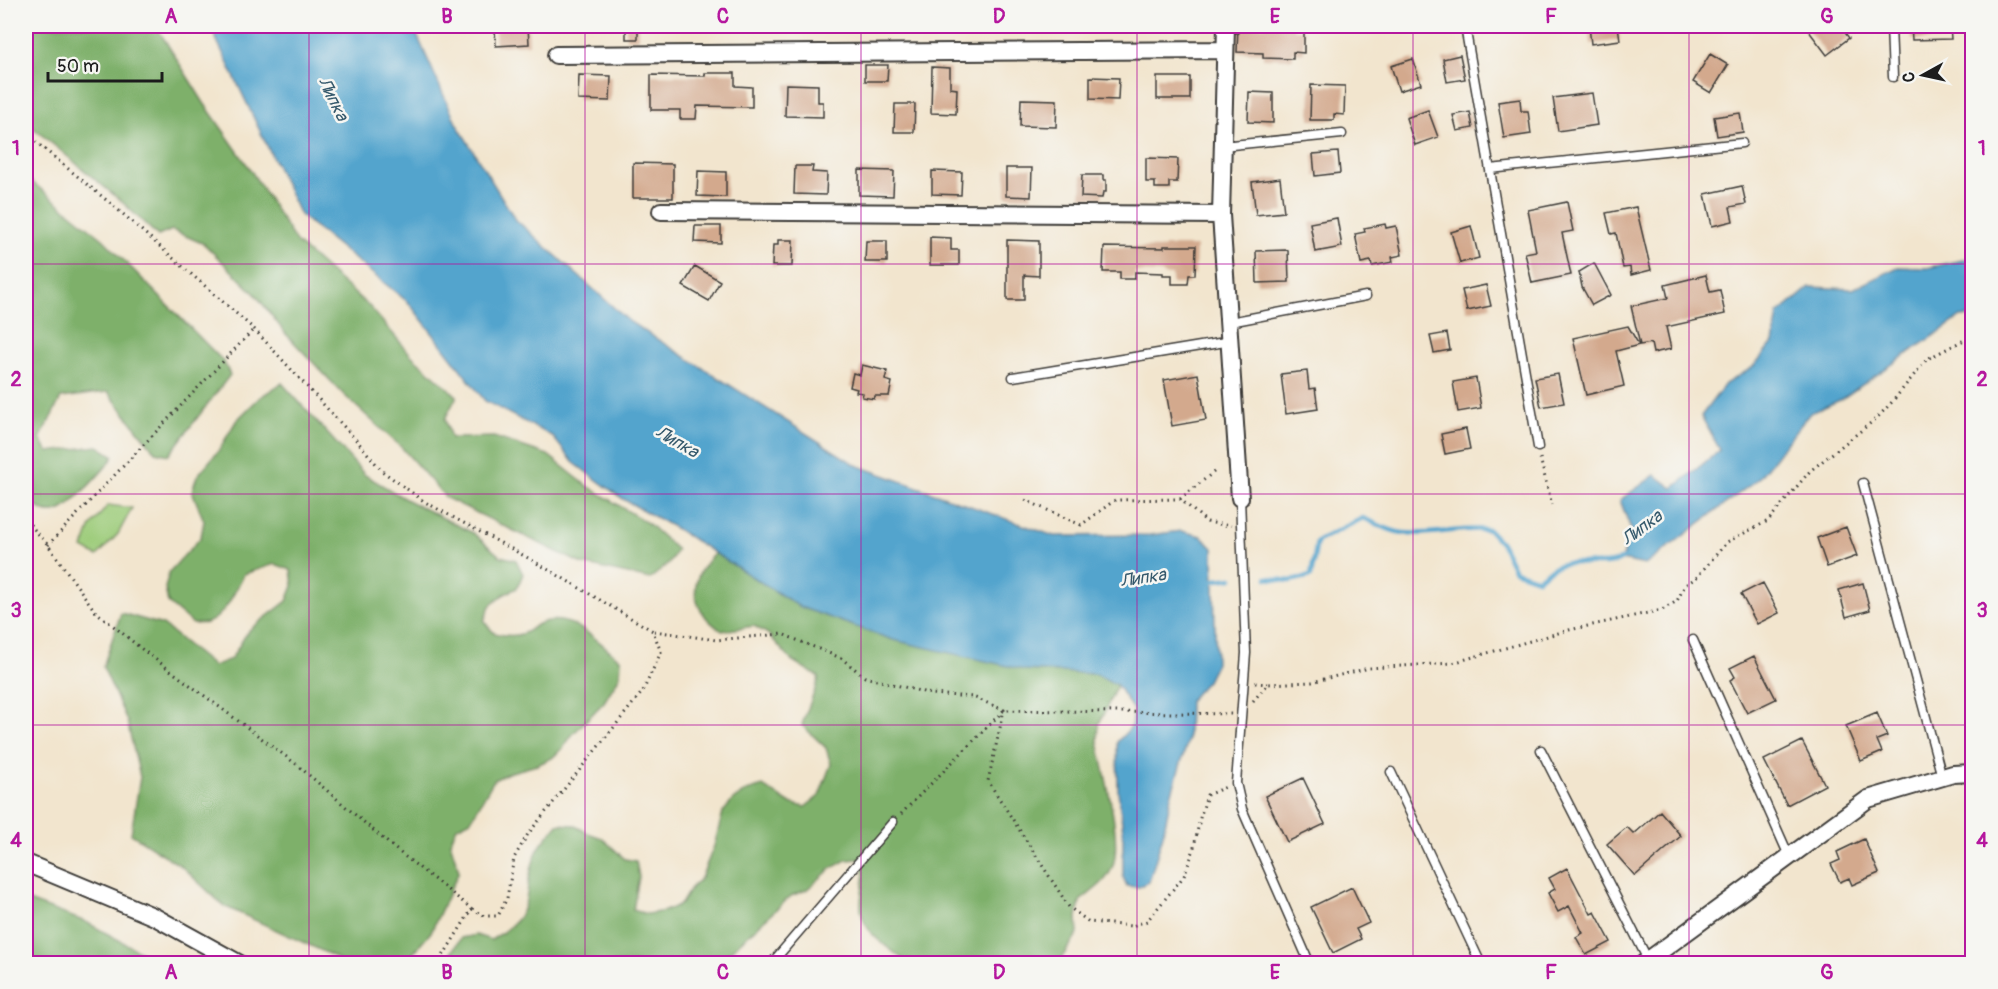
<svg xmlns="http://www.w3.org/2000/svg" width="1998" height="989" font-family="Pangolin,sans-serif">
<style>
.green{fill:#9dcc7a;stroke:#5c744b;stroke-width:1.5}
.forest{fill:#7eb06a;stroke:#4d6643;stroke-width:1.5}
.water{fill:#53a4cd;stroke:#386074;stroke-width:1.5}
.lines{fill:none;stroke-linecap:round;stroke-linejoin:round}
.stream{stroke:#53a4cd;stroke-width:4.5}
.building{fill:#d3a98d}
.service-casing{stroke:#3c3a37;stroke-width:11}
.minor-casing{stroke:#3c3a37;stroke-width:20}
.path{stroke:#3c3a37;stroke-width:3;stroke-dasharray:1.5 4.5;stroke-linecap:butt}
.service{stroke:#fff;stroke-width:8}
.minor{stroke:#fff;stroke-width:16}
.grid{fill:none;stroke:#b5179e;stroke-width:1.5;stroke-opacity:0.55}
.labels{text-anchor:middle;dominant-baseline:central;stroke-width:5;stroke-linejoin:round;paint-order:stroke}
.water-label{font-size:18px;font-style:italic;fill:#35596c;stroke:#f6f6f2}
.neatline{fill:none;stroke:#b5179e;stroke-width:2}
.grid-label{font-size:20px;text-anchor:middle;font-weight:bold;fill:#b5179e}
</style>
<rect width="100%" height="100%" fill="#f6f6f2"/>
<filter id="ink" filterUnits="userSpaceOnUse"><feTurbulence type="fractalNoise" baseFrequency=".0167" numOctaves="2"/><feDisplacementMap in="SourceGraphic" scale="12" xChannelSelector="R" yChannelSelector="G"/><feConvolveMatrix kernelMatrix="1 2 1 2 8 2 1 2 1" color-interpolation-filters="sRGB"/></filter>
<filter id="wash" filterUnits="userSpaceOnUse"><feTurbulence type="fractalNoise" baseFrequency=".008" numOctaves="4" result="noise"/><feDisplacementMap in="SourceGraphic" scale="24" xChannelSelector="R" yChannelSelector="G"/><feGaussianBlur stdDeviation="1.35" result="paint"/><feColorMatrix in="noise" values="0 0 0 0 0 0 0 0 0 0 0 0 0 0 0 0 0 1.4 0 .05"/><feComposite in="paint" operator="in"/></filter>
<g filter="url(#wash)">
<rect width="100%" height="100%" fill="#f2e5ce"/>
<path class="green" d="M108,505L132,508L118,534L97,556L83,548L91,526Z"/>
<path class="forest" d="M26,26H156L204,103L248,166L296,242L370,307L412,356L457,396L445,419L451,438L494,437L548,455L586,485L649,524L677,550L669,563L650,579L582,564L446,498L402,448L344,395L285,333L255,294L204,244L172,230L158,236L121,201L26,122Z
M26,177L103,239L224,362L230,375L169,455L155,452L108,392L61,398L40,439L48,452L98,446L114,456C107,467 71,506 61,510C45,517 33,505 26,494Z
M282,383L365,475L407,500L473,533L500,556L516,560L523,574L517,588L503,595L490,606L484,621L494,633C505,636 516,637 526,632C531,630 534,626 538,624C571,610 598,642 621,660L620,676L604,702L572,735L563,748L552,758L537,765L508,773L494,780L471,820L457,827L450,842L459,871L431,932L405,963H342L335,957L224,906L181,866L131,834L140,777L127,721L103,667L121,613L163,625L213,666L231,659L248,631L287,601L293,586L291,570L275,564L244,574C236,589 225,617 207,623C203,624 197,623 193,624L168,603L165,588L169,572L201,537L204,521L192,491L197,476L219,450L236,421L260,397Z
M715,553L800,607L1025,670L1096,674L1117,685L1099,724L1098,740C1103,771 1124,841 1112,868C1106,883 1092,891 1080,901L1077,917L1078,934L1058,963H906L903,959C886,946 864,934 861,910C859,890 869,882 860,859L846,860L832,868L806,890L791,896L717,963L443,964L461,938L476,935L491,940C540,911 519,896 536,854C540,843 551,833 558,824L574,825L588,833L602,838L625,859L636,861L639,877L633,910L647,914L665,911L681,904L690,889L701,878L714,846L723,812L734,799L747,791L763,786L789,803L805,807L819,796L831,764L826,748L802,725C807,708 815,694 819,677L791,660L768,634L754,626L722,631C689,609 687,580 715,553Z
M26,900L86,922L161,963H26Z"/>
<path class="water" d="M210,26H413L456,123L515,219L630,322L856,465L1054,536L1150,535L1181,531L1201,536L1213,548L1216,663L1207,681L1189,701L1188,740L1171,796L1163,835L1149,882L1139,887L1127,886L1123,877V831L1118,791L1117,742L1131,727L1133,710L1117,685L1096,674L1025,670L893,640L800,607L675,528L623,499L574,463L552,436L485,401L409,303L300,215Z
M1967,259L1972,261V316L1961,317L1840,400L1810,413L1758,479L1645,565L1621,560L1632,532L1620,500L1655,475L1673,488L1720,450L1701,416L1725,384L1752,368L1773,343L1778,314L1810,287L1853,289L1898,267L1927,268Z"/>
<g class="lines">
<path class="stream" d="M1267,578L1290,581L1311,576L1317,541L1363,518C1375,523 1390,532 1403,533C1432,536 1460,527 1489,530L1501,543L1515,571L1538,579C1548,570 1558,563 1572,563C1590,562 1610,569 1625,557
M1209,581L1232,578"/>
</g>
<g id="blocks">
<path class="building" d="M502,26H528L529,44L496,46L495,29L503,28Z
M626,26H638V39H626Z
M1238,26H1294L1293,30H1304V53L1293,52V59L1263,58V53L1237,52Z
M1589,26H1618L1620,40L1591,44Z
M1805,26H1840L1849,38L1827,55Z
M1911,26H1950L1951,39L1912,40Z
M1710,54L1728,65L1711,93L1693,82Z
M1460,55L1465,79L1447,82L1443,59Z
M1413,59L1421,84L1399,91L1391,66Z
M865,65H888L887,81H865Z
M932,67L950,68V88L957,89L956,114L931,113Z
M705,73H735V86L752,87V107L697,106L696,119H680V110H651V75L705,76Z
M579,75L611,76L610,101L578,100Z
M1090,77L1119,78L1118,100L1090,99Z
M1157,77H1190V99H1157Z
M786,84L818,85V102H823V117L785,116Z
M1311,85L1345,86L1344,115L1334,114V120H1310Z
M1249,92L1273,93V123L1248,122Z
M1592,93L1597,125L1558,131L1553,98Z
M1021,99L1057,100L1056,127L1020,126Z
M1520,99L1521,111H1528L1531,134L1504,138L1498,102Z
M895,104H915L914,132H894Z
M1428,110L1438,137L1415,145L1406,118Z
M1470,112L1473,128L1457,131L1453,115Z
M1740,113L1743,132L1717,136L1714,117Z
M1338,152L1340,173L1315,176L1313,154Z
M1146,158L1178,159L1177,182H1169V188H1155V182H1146Z
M633,163L673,164V198H633Z
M795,166H813L812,172L827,173L826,195L794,194Z
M1006,168H1032L1031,197L1006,196Z
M859,170L894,171L893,196L859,195Z
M698,171L726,172V197L697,196Z
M932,171L962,172L961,195L932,194Z
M1082,175H1103V180H1106V192H1103L1102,198L1081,197Z
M1280,178L1284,212L1256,215L1252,182Z
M1742,186L1746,204L1730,207L1733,221L1712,226L1705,194Z
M1567,202L1573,231L1562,233L1571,275L1532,283L1525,253L1536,251L1528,210Z
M1636,207L1651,270L1631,275L1630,267L1623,268L1616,233L1611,234L1606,213Z
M1337,218L1342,247L1315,252L1310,223Z
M1385,224L1386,228L1396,226L1402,255L1392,257L1393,262L1372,266L1371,261L1361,263L1355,234L1365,232L1364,228Z
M695,226H721V243L694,242Z
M1471,226L1479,258L1460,263L1451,232Z
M930,237L951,238V250H959V265H930Z
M778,240H793L792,266H772L773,245H778Z
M1007,240L1039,241V276L1024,275V300H1007Z
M866,241H887V262H865Z
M1164,246H1196L1195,275H1189L1188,284H1172V275H1163V273L1135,272V279H1120V272H1103L1104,247L1164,248Z
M1288,250L1289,282L1257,283L1256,251Z
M1594,263L1611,295L1592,305L1582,287L1579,272Z
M695,266L720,281L709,301L683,286Z
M1706,275L1710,292L1720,290L1725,314L1666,327L1671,349L1653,353L1651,343L1640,345L1631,306L1668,298L1665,285Z
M1486,285L1491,306L1467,311L1462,290Z
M1628,326L1639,345L1616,351L1624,386L1586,395L1573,338Z
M1447,333L1450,350L1434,353L1430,336Z
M862,365L887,371L885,380L892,382L889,396H875L874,399L862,397L863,393L856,392L857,389L850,387L853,373L860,375Z
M1307,371L1309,389L1315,388L1318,409L1286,414L1281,374Z
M1198,374L1206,420L1172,426L1164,380Z
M1558,374L1564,403L1541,407L1535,378Z
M1476,378L1481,408L1458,412L1453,382Z
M1466,429L1470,449L1445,454L1441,434Z
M1846,527L1857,556L1827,567L1817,538Z
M1763,583L1779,613L1757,624L1741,594Z
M1863,583L1870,610L1846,617L1839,590Z
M1754,656L1776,699L1747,713L1730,680L1735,677L1730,668Z
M1877,713L1887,736L1877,740L1882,752L1861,761L1846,726Z
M1802,741L1825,785L1787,805L1764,760Z
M1303,778L1325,824L1287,842L1265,796Z
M1660,811L1681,836L1635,876L1607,844L1627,827L1634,834Z
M1864,839L1879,873L1852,885L1849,878L1840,882L1831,864L1840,860L1837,852Z
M1567,868L1591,914L1595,912L1611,942L1586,955L1576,937L1583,933L1569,906L1558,912L1548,893L1555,889L1549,878Z
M1352,887L1369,923L1356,929L1361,939L1333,953L1311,907Z"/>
</g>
</g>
<g filter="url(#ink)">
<use href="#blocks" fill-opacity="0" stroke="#3c3a37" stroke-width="1.5"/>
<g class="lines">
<g class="service-casing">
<path id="service" d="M1465,26L1538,447
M1891,26L1893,77
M1222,146L1342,134
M1490,169L1742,143
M1230,322L1366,296
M1013,377L1231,341
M1863,483L1942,777
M1240,498L1246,653L1236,783L1242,809L1310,964
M1693,640L1789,856
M1541,750L1648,960
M1391,772L1481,964
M771,964L893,822"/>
</g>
<g class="minor-casing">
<path id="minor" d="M1226,26L1221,215L1240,498
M556,55L1225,50
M661,211L1221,215
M26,863L155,917L240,964
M1643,964L1868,799L1953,774L1972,773"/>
</g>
<path class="path" d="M26,134L116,208L254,329L358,442L382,471L425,502L530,559L653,631L661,652L643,691L528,834L514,858L507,898L498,916H484L472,909
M1540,458L1552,505
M1180,499L1215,471
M1025,500L1081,525L1115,500L1180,499L1207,522L1231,526
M26,520L48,545L95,611L143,650L296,764L394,848L472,909L438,964
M48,545L254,329
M654,631L716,640L782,634L841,658L865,677L931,694L973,697L1004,710L988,781L1069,907L1089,922L1132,926L1147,921L1184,876L1193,852L1200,818L1207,795L1226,787
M1255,683L1268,684
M1253,701L1268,684L1312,682L1369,668L1452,663L1569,630L1662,610L1677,601L1685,585L1696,578L1727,542L1768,521L1810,471L1877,418L1892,402L1927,359L1972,336
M901,814L1004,710L1232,714"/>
<use href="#service" class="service"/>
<use href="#minor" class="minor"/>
</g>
</g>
<path class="grid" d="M309,26V964M585,26V964M861,26V964M1137,26V964M1413,26V964M1689,26V964M26,264H1972M26,494H1972M26,725H1972"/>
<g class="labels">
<g class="water-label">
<text transform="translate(333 99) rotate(64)">Липка</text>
<text transform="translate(677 442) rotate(30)">Липка</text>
<text transform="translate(1642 528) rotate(-37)">Липка</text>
<text transform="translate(1143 578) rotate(-9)">Липка</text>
</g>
</g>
<rect width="1998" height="989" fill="none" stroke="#f6f6f2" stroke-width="66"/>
<g transform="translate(1923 75) rotate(262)" stroke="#f6f6f2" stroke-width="4.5" paint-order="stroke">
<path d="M0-4.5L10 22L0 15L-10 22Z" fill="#1c1c1c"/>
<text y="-9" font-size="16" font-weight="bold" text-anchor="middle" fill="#1c1c1c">С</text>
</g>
<path d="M48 72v9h114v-9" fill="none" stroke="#1c1c1c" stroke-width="3"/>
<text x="57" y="72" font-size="18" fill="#1c1c1c" stroke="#f6f6f2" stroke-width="4.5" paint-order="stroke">50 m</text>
<rect x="33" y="33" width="1932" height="923" class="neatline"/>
<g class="grid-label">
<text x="171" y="23">A</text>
<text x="447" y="23">B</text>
<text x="723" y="23">C</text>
<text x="999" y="23">D</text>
<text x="1275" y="23">E</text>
<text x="1551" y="23">F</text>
<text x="1827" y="23">G</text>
<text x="16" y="155">1</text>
<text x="1982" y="155">1</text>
<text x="16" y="386">2</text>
<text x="1982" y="386">2</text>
<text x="16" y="617">3</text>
<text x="1982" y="617">3</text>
<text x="16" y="847">4</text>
<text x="1982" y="847">4</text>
<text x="171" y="979">A</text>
<text x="447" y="979">B</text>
<text x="723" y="979">C</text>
<text x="999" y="979">D</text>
<text x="1275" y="979">E</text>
<text x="1551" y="979">F</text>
<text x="1827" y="979">G</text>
</g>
</svg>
